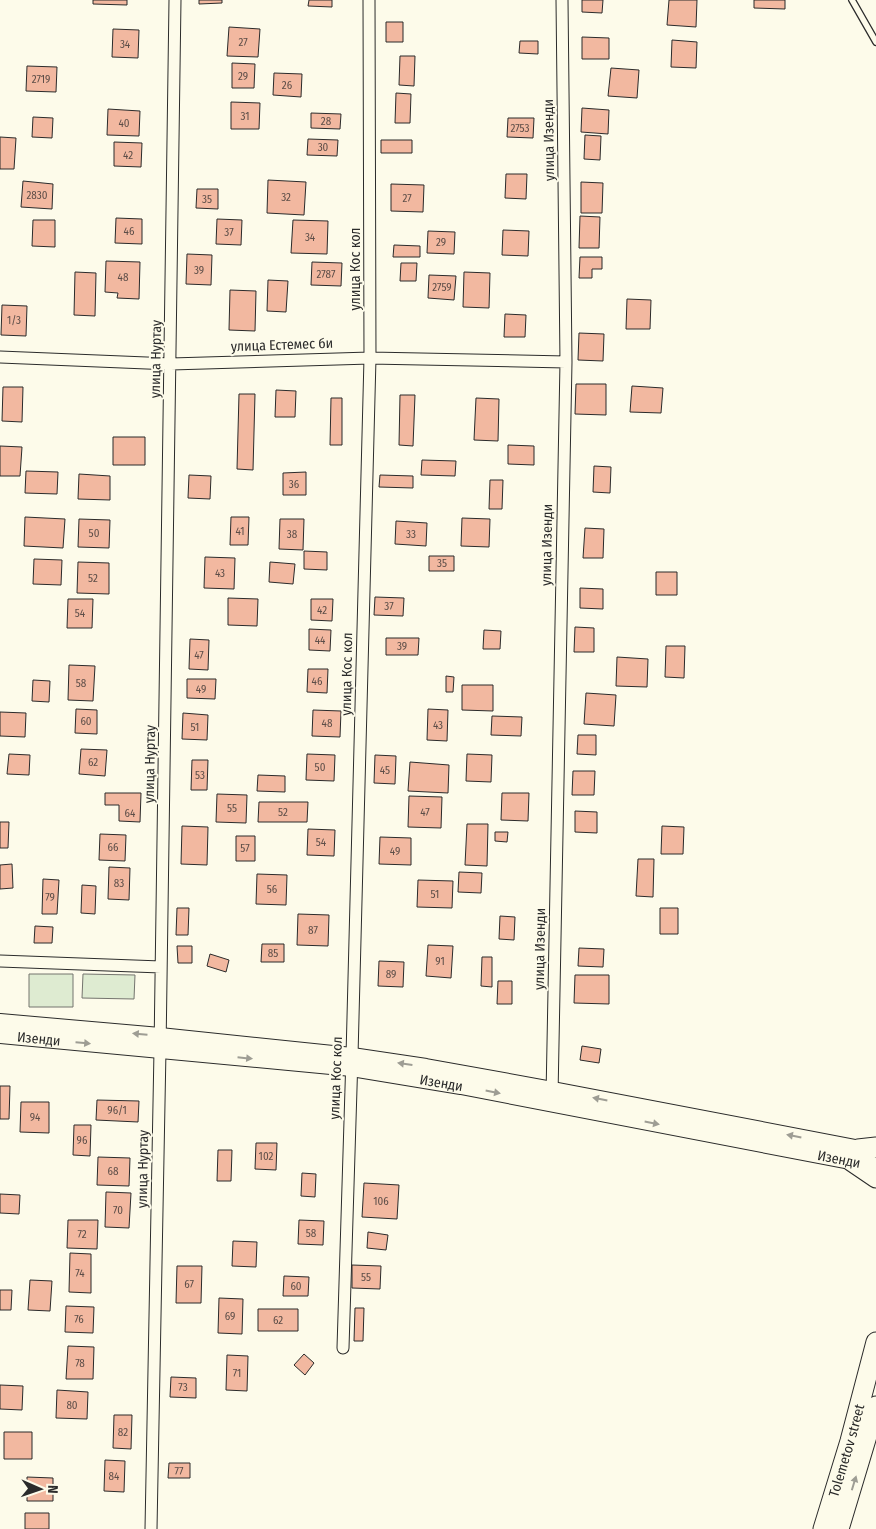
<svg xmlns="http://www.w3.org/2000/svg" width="876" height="1529" font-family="'Fira Sans Condensed',sans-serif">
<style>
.green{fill:#deebd1;stroke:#74746e}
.building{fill:#f2b8a0;stroke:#2b2b2b}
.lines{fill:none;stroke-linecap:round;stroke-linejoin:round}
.lane-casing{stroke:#2b2b2b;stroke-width:8}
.street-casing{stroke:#2b2b2b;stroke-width:13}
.secondary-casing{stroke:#2b2b2b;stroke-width:18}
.primary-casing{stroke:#2b2b2b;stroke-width:21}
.lane{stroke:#fdfbea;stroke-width:5.5}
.street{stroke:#fdfbea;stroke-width:11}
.secondary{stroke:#fdfbea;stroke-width:16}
.primary{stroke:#fdfbea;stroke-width:19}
.oneway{fill:#9e9d94}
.labels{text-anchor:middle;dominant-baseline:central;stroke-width:4;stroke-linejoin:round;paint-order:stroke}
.number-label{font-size:11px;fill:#5d4e48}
.street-label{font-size:14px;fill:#2b2b2b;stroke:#fdfbea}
</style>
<rect width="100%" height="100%" fill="#fdfbea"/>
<path class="green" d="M29,974H73V1007H29Z
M83,974L135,975L134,999L82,998Z"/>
<path class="building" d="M93,0H127V5L93,4Z
M199,0H222V3L199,4Z
M309,0H332V7L308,6Z
M582,0H603L602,13L582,12Z
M669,0H697L696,27L667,25Z
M754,0H785V9L754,8Z
M386,22H403V42H386Z
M229,27L260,29L258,57L227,56Z
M113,29L139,30L138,58L112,57Z
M582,37L609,38V59H582Z
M672,40L697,42L696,68L671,67Z
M520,41H538V54L519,53Z
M400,56H415L414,86L399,85Z
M232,63L255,64L254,88H232Z
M27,66L57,67L56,92L26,91Z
M611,68L639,70L637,98L608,96Z
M274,73L302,74L301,97L273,95Z
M396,93L411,94L410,123H395Z
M231,102L260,103L259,129H231Z
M582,108L609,110L608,134L581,132Z
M108,109L140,111L139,136L107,135Z
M311,113L341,114L340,129L311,128Z
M33,117L53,118L52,138L32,137Z
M508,118H534L533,138L507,137Z
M585,135L601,136L600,160L584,159Z
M0,137L16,138L14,169H0Z
M308,139L338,140L337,156L307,155Z
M381,140H412V153H381Z
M114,142L142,143L141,167L114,166Z
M506,174H527L526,199L505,198Z
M268,180L306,182L304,215L267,213Z
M23,181L53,184L52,209L21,207Z
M581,182L603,183L602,213H581Z
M391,184L424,185L423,212L391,211Z
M197,189H218V209L196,208Z
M580,216L600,217L599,248H579Z
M116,218L142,219V244L115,243Z
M217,219L242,220L241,245L216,244Z
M33,220H55V247L32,246Z
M293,220L328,221L327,254L291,253Z
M503,230L529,231L528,256L502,255Z
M428,231L455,232L454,254L427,253Z
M394,245L420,246V257H393Z
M187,254L212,255L211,285L186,284Z
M580,257H602V269H592V278H579Z
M106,261L140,262L139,299L117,298L118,293L105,292Z
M312,262L342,263L341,286L311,285Z
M401,263H417L416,281H400Z
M75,272L96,273L95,316L74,315Z
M464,272L490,273L489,308L463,307Z
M429,275L456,276L454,300L428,298Z
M268,280L288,281L286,312L267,311Z
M230,290L256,291L255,331L229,330Z
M627,299L651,300L650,329H626Z
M2,305L27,306L26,336L1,335Z
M505,314L526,315L525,337H504Z
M579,333L604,334L603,361L578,360Z
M576,384H606V415L575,414Z
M632,386L663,388L661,413L630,412Z
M3,387H23L22,422L2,421Z
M276,390L296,391L295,417H275Z
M239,394H255L253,470L237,469Z
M400,395H415L413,446L399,445Z
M331,398H342V445H330Z
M476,398L499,399L498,441L474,440Z
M113,437H145V465H113Z
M508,445L534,446V465L508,464Z
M0,446L22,447L20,476H0Z
M422,460L456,461L455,476L421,475Z
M594,466L611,467L610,493L593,492Z
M26,471L58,472L57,494L25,493Z
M306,472V495H283V473Z
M79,474L110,476V500L78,499Z
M189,475L211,476L210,499L188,498Z
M380,475L413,476V488L379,487Z
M490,480H503L502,509H489Z
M25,517L65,519L63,548L24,546Z
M231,517H249L248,545H230Z
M462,518L490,519L489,547L461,546Z
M79,519L110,520L109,548L78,547Z
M280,519H304L303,550L279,549Z
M396,521L427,523L426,546L395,544Z
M585,528L604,529L603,558H583Z
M304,551L327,552V570L304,569Z
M429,556H454V571H429Z
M205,557L235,558L234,589L204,588Z
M34,559L62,560L61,585L33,584Z
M78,562L109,563V594L77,593Z
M270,562L295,564L293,584L269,582Z
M656,572H677V595H656Z
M580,588L603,589V609L580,608Z
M375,597L404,598L403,616L374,615Z
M228,598L258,599L257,626L228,625Z
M68,599H93L92,628H67Z
M311,599H333L332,621L311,620Z
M575,627L594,628V652H574Z
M309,629L331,630L330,651L309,650Z
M484,630L501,631L500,649H483Z
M386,638H419L418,655H386Z
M190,639L209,640L208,670L189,669Z
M666,646H685L684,678L665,677Z
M617,657L648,659L647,687L616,686Z
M69,665L95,666L93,701L68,700Z
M308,669H328L327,693L307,692Z
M446,676L454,677L453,692H446Z
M187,679H216L215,699L187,698Z
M33,680L50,681L49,702L32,701Z
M462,685H493V711L462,710Z
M586,693L616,695L614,726L584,724Z
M76,709L97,710V734L75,733Z
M428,709L448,710L447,741L427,740Z
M313,710L341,711L340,737L312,736Z
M0,712L26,713L25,737L0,736Z
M183,713L208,715L207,740L182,739Z
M492,716L522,717L521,736L491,735Z
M578,735H596V755L577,754Z
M81,749L107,750L105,776L79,774Z
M9,754L30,755L29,775L7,774Z
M307,754L335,755L334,781L306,780Z
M467,754L492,755L491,782L466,781Z
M375,755L396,756L395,784L374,783Z
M192,760H208L207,790H191Z
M410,762L449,765L448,793L408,791Z
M573,771H595L594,795H572Z
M258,775L285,776V792L257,791Z
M105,793H141L140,822L119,821V805H105Z
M502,793H529L528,821L501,820Z
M217,794L247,795L246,823L216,822Z
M409,796L442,797L441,828L408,827Z
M259,802H308L307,822H258Z
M575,811L597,812V833L575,832Z
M0,822H9L8,848H0Z
M467,824H488L487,866L465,865Z
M182,826L208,827L207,865L181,864Z
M662,826L684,827L683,854H661Z
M308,829L335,830L334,856L307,855Z
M495,832H508L507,842L495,841Z
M100,834L126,835L125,861L99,860Z
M236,836H255V861H236Z
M380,837L411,838V865L379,864Z
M638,859H654L653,897L636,896Z
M12,864L13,888L0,889V865Z
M109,867L130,868L129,900L108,899Z
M459,872L482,873L481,893L458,892Z
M257,874L287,875L286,905L256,904Z
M43,879L59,880L57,914H42Z
M418,880L453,881L452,908L417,907Z
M82,885L96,886L95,914L81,913Z
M177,908H189L188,935H176Z
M660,908H678V934H660Z
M298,914L329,915L328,946L297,945Z
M500,916L515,917L514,940L499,939Z
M35,926L53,927L52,943H34Z
M262,944H284V962H261Z
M428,945L453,946L451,978L426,976Z
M177,946H192V963H178Z
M579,948L604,949L603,967L578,966Z
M210,954L229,960L226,972L207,966Z
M482,957H492V987L481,986Z
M379,961L404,962L403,987L378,986Z
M575,975H609V1004L574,1003Z
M498,981H512V1004H497Z
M582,1046L601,1049L599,1063L580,1060Z
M0,1086H10L9,1119H0Z
M97,1100L139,1101L138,1122L96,1120Z
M21,1102H49V1133L20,1132Z
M74,1125H91L90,1156L73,1155Z
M256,1143H277L276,1170L255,1169Z
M218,1150H232L231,1181H217Z
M98,1157L130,1158L129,1186L97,1185Z
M302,1173L316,1174L315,1197L301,1196Z
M364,1183L399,1185L397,1219L362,1217Z
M106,1192L131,1193L129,1228L105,1227Z
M0,1194L20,1195L19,1214L0,1213Z
M68,1220H98L97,1249L67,1248Z
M299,1220L324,1221L323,1245L298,1244Z
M368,1232L388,1235L386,1250L367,1248Z
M233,1241L257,1242L256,1267L232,1266Z
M70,1253L91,1254V1293L69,1292Z
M352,1265L381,1266L380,1289L352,1288Z
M177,1266H202L201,1303H176Z
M284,1276L309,1277L308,1296H283Z
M30,1280L52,1281L50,1311L28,1310Z
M0,1290H12L11,1310H0Z
M219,1298L243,1299L242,1334L218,1333Z
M66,1306L94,1307L93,1333L65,1332Z
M355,1308H364L363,1341H354Z
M258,1309H298V1331H258Z
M68,1346L94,1347L93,1379H66Z
M304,1354L314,1363L305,1375L294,1365Z
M227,1355L248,1356L247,1391L226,1390Z
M171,1377L196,1378V1398L170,1397Z
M0,1385L23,1386L22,1410L0,1409Z
M57,1390L88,1392L87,1419L56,1418Z
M114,1415H132L131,1449L113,1448Z
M4,1432H32V1459H4Z
M105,1460L125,1461L124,1492L104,1491Z
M169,1463H190V1478H168Z
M27,1477L53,1478V1501H27Z
M25,1513H49V1529H25Z"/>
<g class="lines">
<g class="lane-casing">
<path id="lane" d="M852,0L876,42"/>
</g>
<g class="street-casing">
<path id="street" d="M0,357L171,364L370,358L566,362
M0,961L161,967
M552,1096L566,362L562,0
M343,1348L352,1056L370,358L369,0
M151,1529L160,1050L175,0"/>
</g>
<g class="secondary-casing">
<g id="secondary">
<path d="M0,1022L160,1036L352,1056L426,1067L553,1090L871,1151"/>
<path id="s1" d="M0,1035L352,1068L461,1086L876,1166"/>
</g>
</g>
<g class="primary-casing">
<g id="primary">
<path d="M858,1149L876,1147"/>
<path d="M851,1161L876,1178"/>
<path id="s2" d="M823,1529L850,1441L876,1342"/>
<path d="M839,1529L876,1406"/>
</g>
</g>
<use href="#lane" class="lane"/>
<use href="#street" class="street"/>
<use href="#secondary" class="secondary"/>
<use href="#primary" class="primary"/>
</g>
<defs><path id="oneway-solid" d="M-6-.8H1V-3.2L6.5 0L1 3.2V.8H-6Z" transform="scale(1.25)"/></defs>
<g class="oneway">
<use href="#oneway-solid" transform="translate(140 1034) rotate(-175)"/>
<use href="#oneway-solid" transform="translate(83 1043) rotate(5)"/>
<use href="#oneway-solid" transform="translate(245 1058) rotate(6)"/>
<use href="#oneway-solid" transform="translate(405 1064) rotate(-172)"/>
<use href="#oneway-solid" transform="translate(493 1092) rotate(11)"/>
<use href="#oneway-solid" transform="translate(600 1099) rotate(-169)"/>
<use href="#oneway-solid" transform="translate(652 1123) rotate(11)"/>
<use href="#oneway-solid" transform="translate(794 1136) rotate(-169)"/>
<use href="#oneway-solid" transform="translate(854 1483) rotate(-73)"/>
</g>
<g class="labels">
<g class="number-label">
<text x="243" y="42">27</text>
<text x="125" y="44">34</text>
<text x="243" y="76">29</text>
<text x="41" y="79">2719</text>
<text x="287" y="85">26</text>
<text x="245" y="116">31</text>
<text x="326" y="121">28</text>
<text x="124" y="123">40</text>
<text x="520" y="128">2753</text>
<text x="323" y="147">30</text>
<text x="128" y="155">42</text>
<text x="37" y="195">2830</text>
<text x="286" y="197">32</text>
<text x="407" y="198">27</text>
<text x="207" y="199">35</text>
<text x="129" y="231">46</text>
<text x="229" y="232">37</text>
<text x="310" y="237">34</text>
<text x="441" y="242">29</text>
<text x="199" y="270">39</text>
<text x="326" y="274">2787</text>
<text x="123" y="277">48</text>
<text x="442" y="287">2759</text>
<text x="14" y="320">1/3</text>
<text x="294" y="484">36</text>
<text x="240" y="531">41</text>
<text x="94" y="533">50</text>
<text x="292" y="534">38</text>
<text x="411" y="534">33</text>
<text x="442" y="563">35</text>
<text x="220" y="573">43</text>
<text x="93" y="578">52</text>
<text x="389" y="606">37</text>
<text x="322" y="610">42</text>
<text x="80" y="613">54</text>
<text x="320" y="640">44</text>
<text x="402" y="646">39</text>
<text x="199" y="655">47</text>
<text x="317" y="681">46</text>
<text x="81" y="683">58</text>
<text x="201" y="689">49</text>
<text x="86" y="721">60</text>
<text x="327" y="723">48</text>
<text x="438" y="725">43</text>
<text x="195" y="727">51</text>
<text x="93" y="762">62</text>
<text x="320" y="767">50</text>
<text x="385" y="770">45</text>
<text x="200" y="775">53</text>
<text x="232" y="808">55</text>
<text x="283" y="812">52</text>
<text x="425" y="812">47</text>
<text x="130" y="813">64</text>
<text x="321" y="842">54</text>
<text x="113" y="847">66</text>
<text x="245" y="848">57</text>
<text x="395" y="851">49</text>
<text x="119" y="883">83</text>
<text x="272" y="889">56</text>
<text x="435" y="894">51</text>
<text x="50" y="897">79</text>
<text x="313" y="930">87</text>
<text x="273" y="953">85</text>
<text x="440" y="961">91</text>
<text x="391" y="974">89</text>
<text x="117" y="1110">96/1</text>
<text x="35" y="1117">94</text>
<text x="82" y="1140">96</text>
<text x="266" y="1156">102</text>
<text x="113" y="1171">68</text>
<text x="381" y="1201">106</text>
<text x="118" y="1210">70</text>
<text x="311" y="1233">58</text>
<text x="82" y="1234">72</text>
<text x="80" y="1273">74</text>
<text x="366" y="1277">55</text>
<text x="189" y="1284">67</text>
<text x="296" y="1286">60</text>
<text x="230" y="1316">69</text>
<text x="79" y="1319">76</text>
<text x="278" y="1320">62</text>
<text x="80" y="1363">78</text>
<text x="237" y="1373">71</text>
<text x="183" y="1387">73</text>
<text x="72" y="1405">80</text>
<text x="123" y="1432">82</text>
<text x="179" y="1471">77</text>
<text x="114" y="1476">84</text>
</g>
<g class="street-label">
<text transform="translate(549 140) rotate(-91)">улица Изенди</text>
<text transform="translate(355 269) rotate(-90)">улица Кос кол</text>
<text transform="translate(282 345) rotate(-2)">улица Естемес би</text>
<text transform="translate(156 359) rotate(-89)">улица Нуртау</text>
<text transform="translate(547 545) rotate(-89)">улица Изенди</text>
<text transform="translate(347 674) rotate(-89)">улица Кос кол</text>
<text transform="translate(150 764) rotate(-89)">улица Нуртау</text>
<text transform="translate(540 949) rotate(-89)">улица Изенди</text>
<text stroke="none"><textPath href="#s1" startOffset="39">Изенди</textPath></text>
<text transform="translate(336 1078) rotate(-88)">улица Кос кол</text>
<text stroke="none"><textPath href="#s1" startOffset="444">Изенди</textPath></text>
<text stroke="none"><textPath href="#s1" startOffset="849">Изенди</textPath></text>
<text transform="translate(143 1169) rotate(-89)">улица Нуртау</text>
<text stroke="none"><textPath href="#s2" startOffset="82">Tolemetov street</textPath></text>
</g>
</g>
<g transform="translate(40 1489) rotate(92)" stroke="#fdfbea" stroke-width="4" paint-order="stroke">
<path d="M0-4L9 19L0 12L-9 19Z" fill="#2b2b2b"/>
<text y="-8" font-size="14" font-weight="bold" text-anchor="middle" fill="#2b2b2b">N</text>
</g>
</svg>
